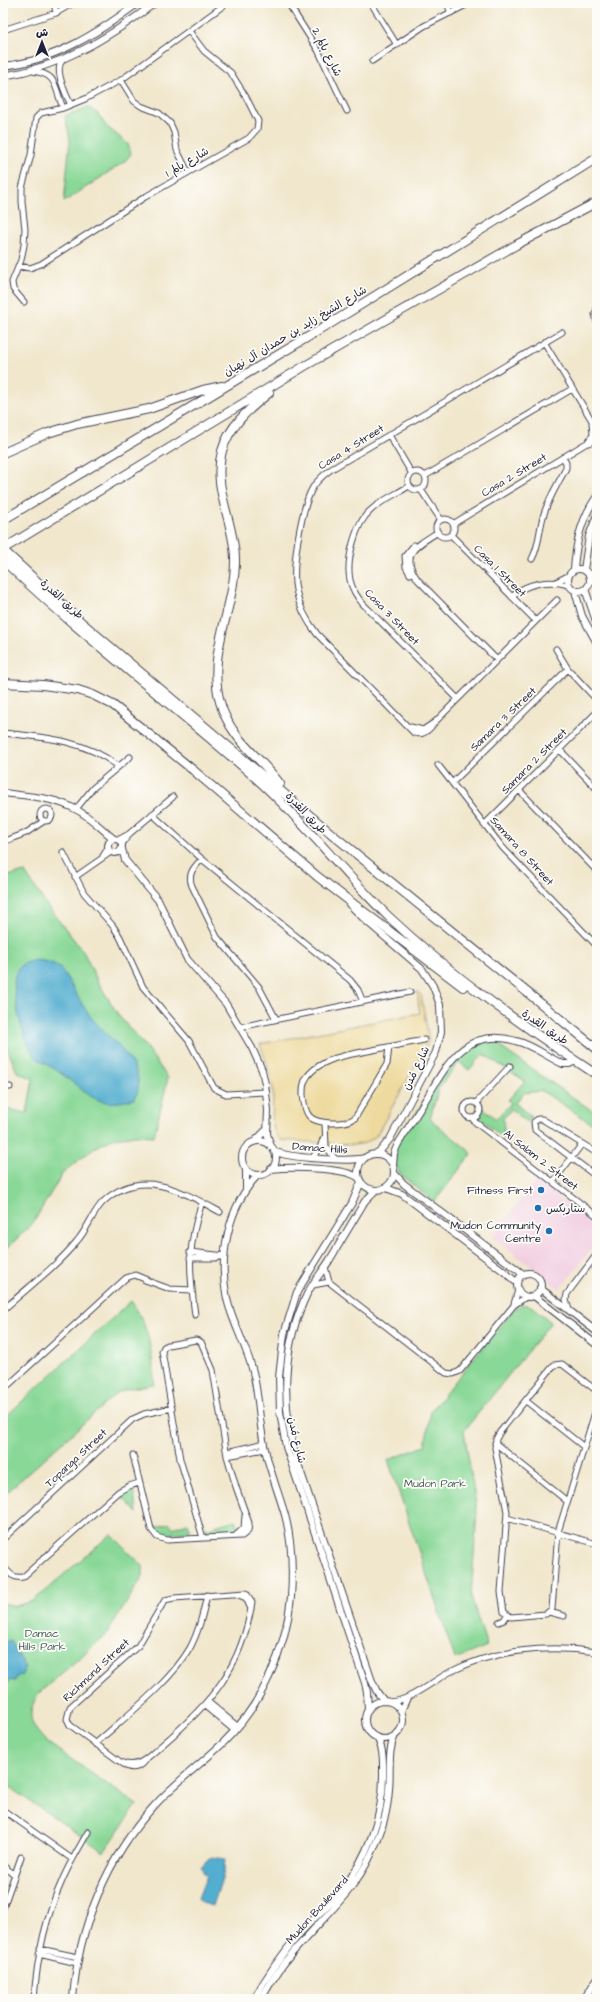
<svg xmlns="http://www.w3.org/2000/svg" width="600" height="2002" font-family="'Architects Daughter','Playpen Sans Arabic',sans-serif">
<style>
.built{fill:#f2cfe2}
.green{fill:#89d897;stroke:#567d69}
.sand{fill:#eeda9e;stroke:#887e6c}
.water{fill:#52aed0;stroke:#3a6886}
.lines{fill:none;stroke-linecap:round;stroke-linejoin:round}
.minor-casing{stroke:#414051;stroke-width:7}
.tertiary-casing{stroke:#414051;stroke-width:8}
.primary-casing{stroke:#414051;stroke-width:10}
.minor{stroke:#fff;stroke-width:5}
.tertiary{stroke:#fff;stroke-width:6}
.primary{stroke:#fff;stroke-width:8}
.poi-dot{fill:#1f6fb2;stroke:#fdfcf7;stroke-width:1.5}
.labels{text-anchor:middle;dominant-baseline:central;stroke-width:3.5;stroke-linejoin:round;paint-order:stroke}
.street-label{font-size:11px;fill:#22223b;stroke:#fdfcf7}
.poi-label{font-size:11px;fill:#22223b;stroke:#fdfcf7;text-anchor:end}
.park-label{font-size:11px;fill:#415957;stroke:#fdfcf7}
</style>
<rect width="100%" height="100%" fill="#fdfcf7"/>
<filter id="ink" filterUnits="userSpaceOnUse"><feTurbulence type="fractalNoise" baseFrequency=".025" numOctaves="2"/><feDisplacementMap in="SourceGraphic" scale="8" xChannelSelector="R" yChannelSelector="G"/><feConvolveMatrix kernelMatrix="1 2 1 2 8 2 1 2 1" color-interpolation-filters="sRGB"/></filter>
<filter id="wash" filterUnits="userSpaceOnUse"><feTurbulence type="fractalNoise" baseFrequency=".012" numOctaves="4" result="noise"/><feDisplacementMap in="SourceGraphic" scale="16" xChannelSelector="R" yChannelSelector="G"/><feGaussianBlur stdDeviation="0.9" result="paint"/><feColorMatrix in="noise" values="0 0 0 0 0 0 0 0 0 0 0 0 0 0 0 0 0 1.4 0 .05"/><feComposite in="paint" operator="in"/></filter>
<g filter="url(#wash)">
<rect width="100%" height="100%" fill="#f1e7cd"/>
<path class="built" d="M536,1180L597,1227V1242L560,1289L492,1237Z"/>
<path class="green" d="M88,107L98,114L106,126L128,144L131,154L124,162L64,202L70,139L65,116Z
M25,872L45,903L83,951L98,982L119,1016L146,1047L168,1078L154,1136L136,1135L114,1138L98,1146L76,1162L62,1174L33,1223L3,1252V1108L27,1113L33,1079L17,1072L3,1038V877Z
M491,1040L499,1041L503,1049L597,1114V1127L542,1091L524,1093L515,1103L531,1117L527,1122L511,1109L503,1119L505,1139L483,1121L480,1117L482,1107L496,1119L511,1103L508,1100L525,1081L483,1054L469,1070L459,1062L439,1087L430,1119L472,1153L435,1201L431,1200L400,1174L395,1163L396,1147L429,1092L466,1047Z
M131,1301C149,1325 153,1355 154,1384L127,1389L117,1393L3,1496V1419Z
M522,1304L531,1306L551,1322L464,1431L477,1511L471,1597L487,1646L455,1659L388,1460L425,1446L431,1411L514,1309Z
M125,1489H131L134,1494L137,1513L119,1493Z
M235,1520L238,1527L233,1531L206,1532L205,1529Z
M170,1523L172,1528L188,1523L190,1529L189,1532L163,1534L158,1532L156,1527Z
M111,1534L143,1566V1576L107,1634L39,1693C25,1714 30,1726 48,1743L137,1805L104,1852L3,1783V1603L15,1606L33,1601Z"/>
<path class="sand" d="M417,991L421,995L429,1041L376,1136L366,1143L354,1145L281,1140C268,1131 274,1104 273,1089C272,1074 265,1058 260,1044L420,1013Z"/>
<path class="water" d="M35,960C46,961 53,962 61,969C72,984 79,1001 90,1016C107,1038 153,1068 134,1099C94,1110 88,1092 59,1072C51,1066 41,1063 34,1055C23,1041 8,986 17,970C21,963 28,962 35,960Z
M7,1641H11L25,1667L22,1675L17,1676L15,1681L9,1680L7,1684L4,1685L3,1645Z
M212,1857L225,1859L224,1872L213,1906L202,1903L198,1898L207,1875L204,1873L201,1867L205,1862Z"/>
</g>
<g filter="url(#ink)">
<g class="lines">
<g class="minor-casing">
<path id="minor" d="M54,3L56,13
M288,3L318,50L347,111
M371,3L397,45
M447,3L451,13
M3,30L56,13L73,3
M62,61C54,69 66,95 71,105
M372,61L424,26L470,3
M32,71C58,74 54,86 63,108
M121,80L134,101L141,106L159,113L170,123L174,132L177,150L188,172
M18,266L30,268L41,264L145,197L249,138L257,129L258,121L246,97L231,73L204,51L189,31
M24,302L13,289L12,282L21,260L24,245L25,229L22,202V188L31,155L36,118L41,113L63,108L85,99L121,80L227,3
M597,309L595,314L597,322
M544,342L597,429
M389,435L412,474
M587,443L593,435L592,423
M408 481a9 9 0 1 1 18 0a9 9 0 1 1-18 0Z
M425,476L572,389
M409,486C397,494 381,500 370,511C355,524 346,561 350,580C352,589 357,597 363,604L458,699
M421,490L441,520
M436 528a9 9 0 1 1 18 0a9 9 0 1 1-18 0Z
M453,524L585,444L592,442L597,435
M438,532C416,546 399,554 418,580L497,660
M451,535L536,621
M532,559C539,547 539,531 543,517C548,499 558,484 566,468V463L563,457
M587,572L597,576
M410,574L406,567L405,556L414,545
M556,582L568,576
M590,583L597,577
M512,597C524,583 551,579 568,585
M556,649L568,669L597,700
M435,722C429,730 424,736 414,733L317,634C307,621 299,607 296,590C291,568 301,514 310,493C314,483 322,476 330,470L562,332
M411,727L423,730L435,722L557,600
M3,733C44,737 85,740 118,766
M560,750L597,789
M438,765L503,848L597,946
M452,783L568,669
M519,790L597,871
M40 815a6 6 0 1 1 12 0a6 6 0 1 1-12 0Z
M76,809L93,788L130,757
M152,814L202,859L350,980L358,990L363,1002
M484,825L597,712
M118,840L129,834L173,797
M3,842L26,833L44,821
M122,844L129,835
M63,852L84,893L113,926L120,937L143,987L189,1041L214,1088L226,1094L266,1092
M103,856L108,848
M202,859C194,867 187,874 192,886L217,937L259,987L276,1019
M75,877L111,852
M240,1027L410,992
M389,1047L387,1064L355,1118C348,1123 339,1123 331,1123C309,1122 305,1116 303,1095C303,1088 303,1083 307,1077C315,1065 333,1058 347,1055L424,1040
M3,1087H10
M464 1110a8 8 0 1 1 16 0a8 8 0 1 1-16 0Z
M476,1103L510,1066
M472,1118L475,1122L597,1216
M325,1123L326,1146L335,1159
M597,1153L542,1119H538L534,1122L535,1130L597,1177
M313,1157L320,1148L323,1139
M553,1182L582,1144
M190,1252L225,1256
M190,1258H215L225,1256
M325,1267L329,1282L446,1373L453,1374L460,1371L514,1305L526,1297
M145,1280L170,1289L192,1290
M313,1285L329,1282
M514,1304L518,1290
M3,1310C27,1288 56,1267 77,1241C87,1230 92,1214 102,1203C140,1166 182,1191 220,1212
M569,1310L566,1300L567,1294L597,1254
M195,1315C189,1269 187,1247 202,1202
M3,1390L126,1278L135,1275L147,1280
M597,1391L562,1364L554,1365L500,1432L496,1439L495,1448L507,1512L501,1592L504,1612L511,1617L546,1614L552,1609L558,1532L597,1406
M526,1401L584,1447
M495,1443L567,1501
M227,1452L264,1443
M133,1455L151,1529L157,1537L167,1540L242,1536L248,1531L249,1523L236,1487L227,1456L213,1370L201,1342L196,1340L168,1345L164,1347L162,1351L180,1459L203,1538
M227,1456L265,1449
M507,1518L597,1544
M235,1536L244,1528L245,1516
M3,1539L133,1419L144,1414L172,1408
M3,1566C9,1573 13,1579 23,1577L118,1492L129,1486L139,1483
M236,1594L246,1598L251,1609
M549,1612L564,1616
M499,1622L504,1620L507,1615
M208,1702L237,1726
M390,1702C408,1702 433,1681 450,1672C495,1649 548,1645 597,1652
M205,1706L234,1730
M401,1712L407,1699
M95,1744C126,1716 170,1683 190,1648C199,1631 203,1613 207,1595
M123,1763C140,1769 150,1755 162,1745C211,1703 242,1668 252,1602L246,1593L174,1598L165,1600L138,1646L70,1707L67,1719L70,1725L126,1766C134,1770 140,1767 145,1760
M3,1810L72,1859
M3,1866L14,1874
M3,1908L21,1857
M40,1949L78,1957
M39,1954L77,1963
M34,1999C37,1958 45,1918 62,1881C69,1864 79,1848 88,1832"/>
</g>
<g class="tertiary-casing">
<path id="tertiary" d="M3,66C54,61 98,33 138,3
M3,76C62,67 108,38 155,3
M568 580a11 11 0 1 1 22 0a11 11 0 1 1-22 0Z
M574,569C576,542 581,519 597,496
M584,570L589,536L597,515
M585,589L597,624
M575,591L582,616L597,643
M3,793C27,796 53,797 75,809C90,816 101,829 114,839
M108 846a7 7 0 1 1 14 0a7 7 0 1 1-14 0Z
M122,849L125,860L158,900L187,959L226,1004L252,1048L262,1070L265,1084L268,1110L267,1134L271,1147
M349,904L365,920L422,969L433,986L440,1005L441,1032L436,1052L390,1139L381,1150L375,1154
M242 1158a17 17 0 1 1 34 0a17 17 0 1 1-34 0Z
M254,1142L267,1129
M274,1151C287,1158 349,1162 365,1158
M358 1172a18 18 0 1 1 36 0a18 18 0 1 1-36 0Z
M393,1166L394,1153L398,1144C408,1128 419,1111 429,1094C449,1060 469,1027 516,1041C533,1045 547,1057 563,1064H569L576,1061
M246,1169V1188
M271,1169C289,1167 345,1167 359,1178
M394,1173L404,1184L523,1274
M361,1182L352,1203L297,1292L284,1334L279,1377L280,1412L286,1447L365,1683L367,1692L368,1709
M386,1188L402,1194L506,1273L517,1283
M375,1191L365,1201C353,1221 341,1241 329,1261C322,1272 313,1282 307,1294C282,1346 281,1404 296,1458L372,1681L377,1692L384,1701
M517 1285a12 12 0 1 1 24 0a12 12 0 1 1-24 0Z
M540,1288L597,1332
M534,1296L597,1345
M365 1720a19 19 0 1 1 38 0a19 19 0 1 1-38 0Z
M73,1999C78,1928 107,1857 155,1805C176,1782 201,1764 223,1743C262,1705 286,1650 291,1597C293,1569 292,1541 285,1515C278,1491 269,1469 264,1445C259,1421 259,1396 253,1372C247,1347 233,1324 227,1299C218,1258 228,1206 258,1175
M254,1999C267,1975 283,1953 301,1932C314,1918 329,1905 341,1891C367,1859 383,1816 383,1776C383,1763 384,1749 377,1738
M261,1999C273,1978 287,1957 304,1940C328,1913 354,1890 370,1857C380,1836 388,1812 389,1789C391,1771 387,1752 395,1735
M584,1999L597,1979
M596,1999L597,1997"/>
</g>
<g class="primary-casing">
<path id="primary" d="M269,393C249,409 229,426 222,451C212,488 234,522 235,558C236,607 206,652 220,702C231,741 259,755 280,784
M3,453L48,433L77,424L149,409L203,390L222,386
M3,520L333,322L597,158
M3,549L303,367L516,245L597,202
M3,550L80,621L333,835L597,1049
M3,560C84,638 174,705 258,780C305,822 343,873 389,917C453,977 524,1027 597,1075
M3,683L43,685L78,690L93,695L113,705L193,770L318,877L463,987"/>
</g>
<use href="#minor" class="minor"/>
<use href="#tertiary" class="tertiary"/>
<use href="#primary" class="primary"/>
</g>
</g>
<g class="poi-dot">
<circle cx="541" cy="1190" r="4"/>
<circle cx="538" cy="1208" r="4"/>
<circle cx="549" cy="1231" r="4"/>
</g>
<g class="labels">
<g class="street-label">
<text transform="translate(327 52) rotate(63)">شارع بالم 2</text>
<text transform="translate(187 162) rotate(-30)">شارع بالم 1</text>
<text transform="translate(295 331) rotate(-31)">شارع الشيخ زايد بن حمدان آل نهيان</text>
<text transform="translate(351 447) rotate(-32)">Casa 4 Street</text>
<text transform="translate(514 475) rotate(-31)">Casa 2 Street</text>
<text transform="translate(500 571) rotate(45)">Casa 1 Street</text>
<text transform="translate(62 599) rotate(42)">طريق القدرة</text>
<text transform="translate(392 617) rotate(46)">Casa 3 Street</text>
<text transform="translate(503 719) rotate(-44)">Samara 3 Street</text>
<text transform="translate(534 761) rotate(-45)">Samara 2 Street</text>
<text transform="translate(306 813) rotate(46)">طريق القدرة</text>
<text transform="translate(522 851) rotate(48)">Samara 8 Street</text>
<text transform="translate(545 1027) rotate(34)">طريق القدرة</text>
<text transform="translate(416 1068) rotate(-64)">شارع مُدن</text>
<text transform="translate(320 1148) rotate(4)">Damac Hills</text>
<text transform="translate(541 1160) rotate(38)">Al Salam 2 Street</text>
<text transform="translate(297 1440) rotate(77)">شارع مُدن</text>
<text transform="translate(76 1458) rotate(-43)">Topanga Street</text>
<text transform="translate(96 1670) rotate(-43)">Richmond Street</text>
<text transform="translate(317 1910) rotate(-48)">Mudon Boulevard</text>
</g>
<g class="poi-label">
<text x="533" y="1190">Fitness First</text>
<text x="546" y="1208" text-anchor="start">ستاربكس</text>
<text x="541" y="1225">Mudon Community<tspan x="541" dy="13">Centre</tspan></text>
</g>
<g class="park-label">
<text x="435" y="1483">Mudon Park</text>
<text x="42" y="1633">Damac<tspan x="42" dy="13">Hills Park</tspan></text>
</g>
</g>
<rect width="600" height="2002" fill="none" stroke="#fdfcf7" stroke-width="16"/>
<g transform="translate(42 42)" stroke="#fdfcf7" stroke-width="3" paint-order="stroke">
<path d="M0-3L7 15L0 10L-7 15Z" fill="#22223b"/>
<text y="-6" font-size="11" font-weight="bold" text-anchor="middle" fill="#22223b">ش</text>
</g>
</svg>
